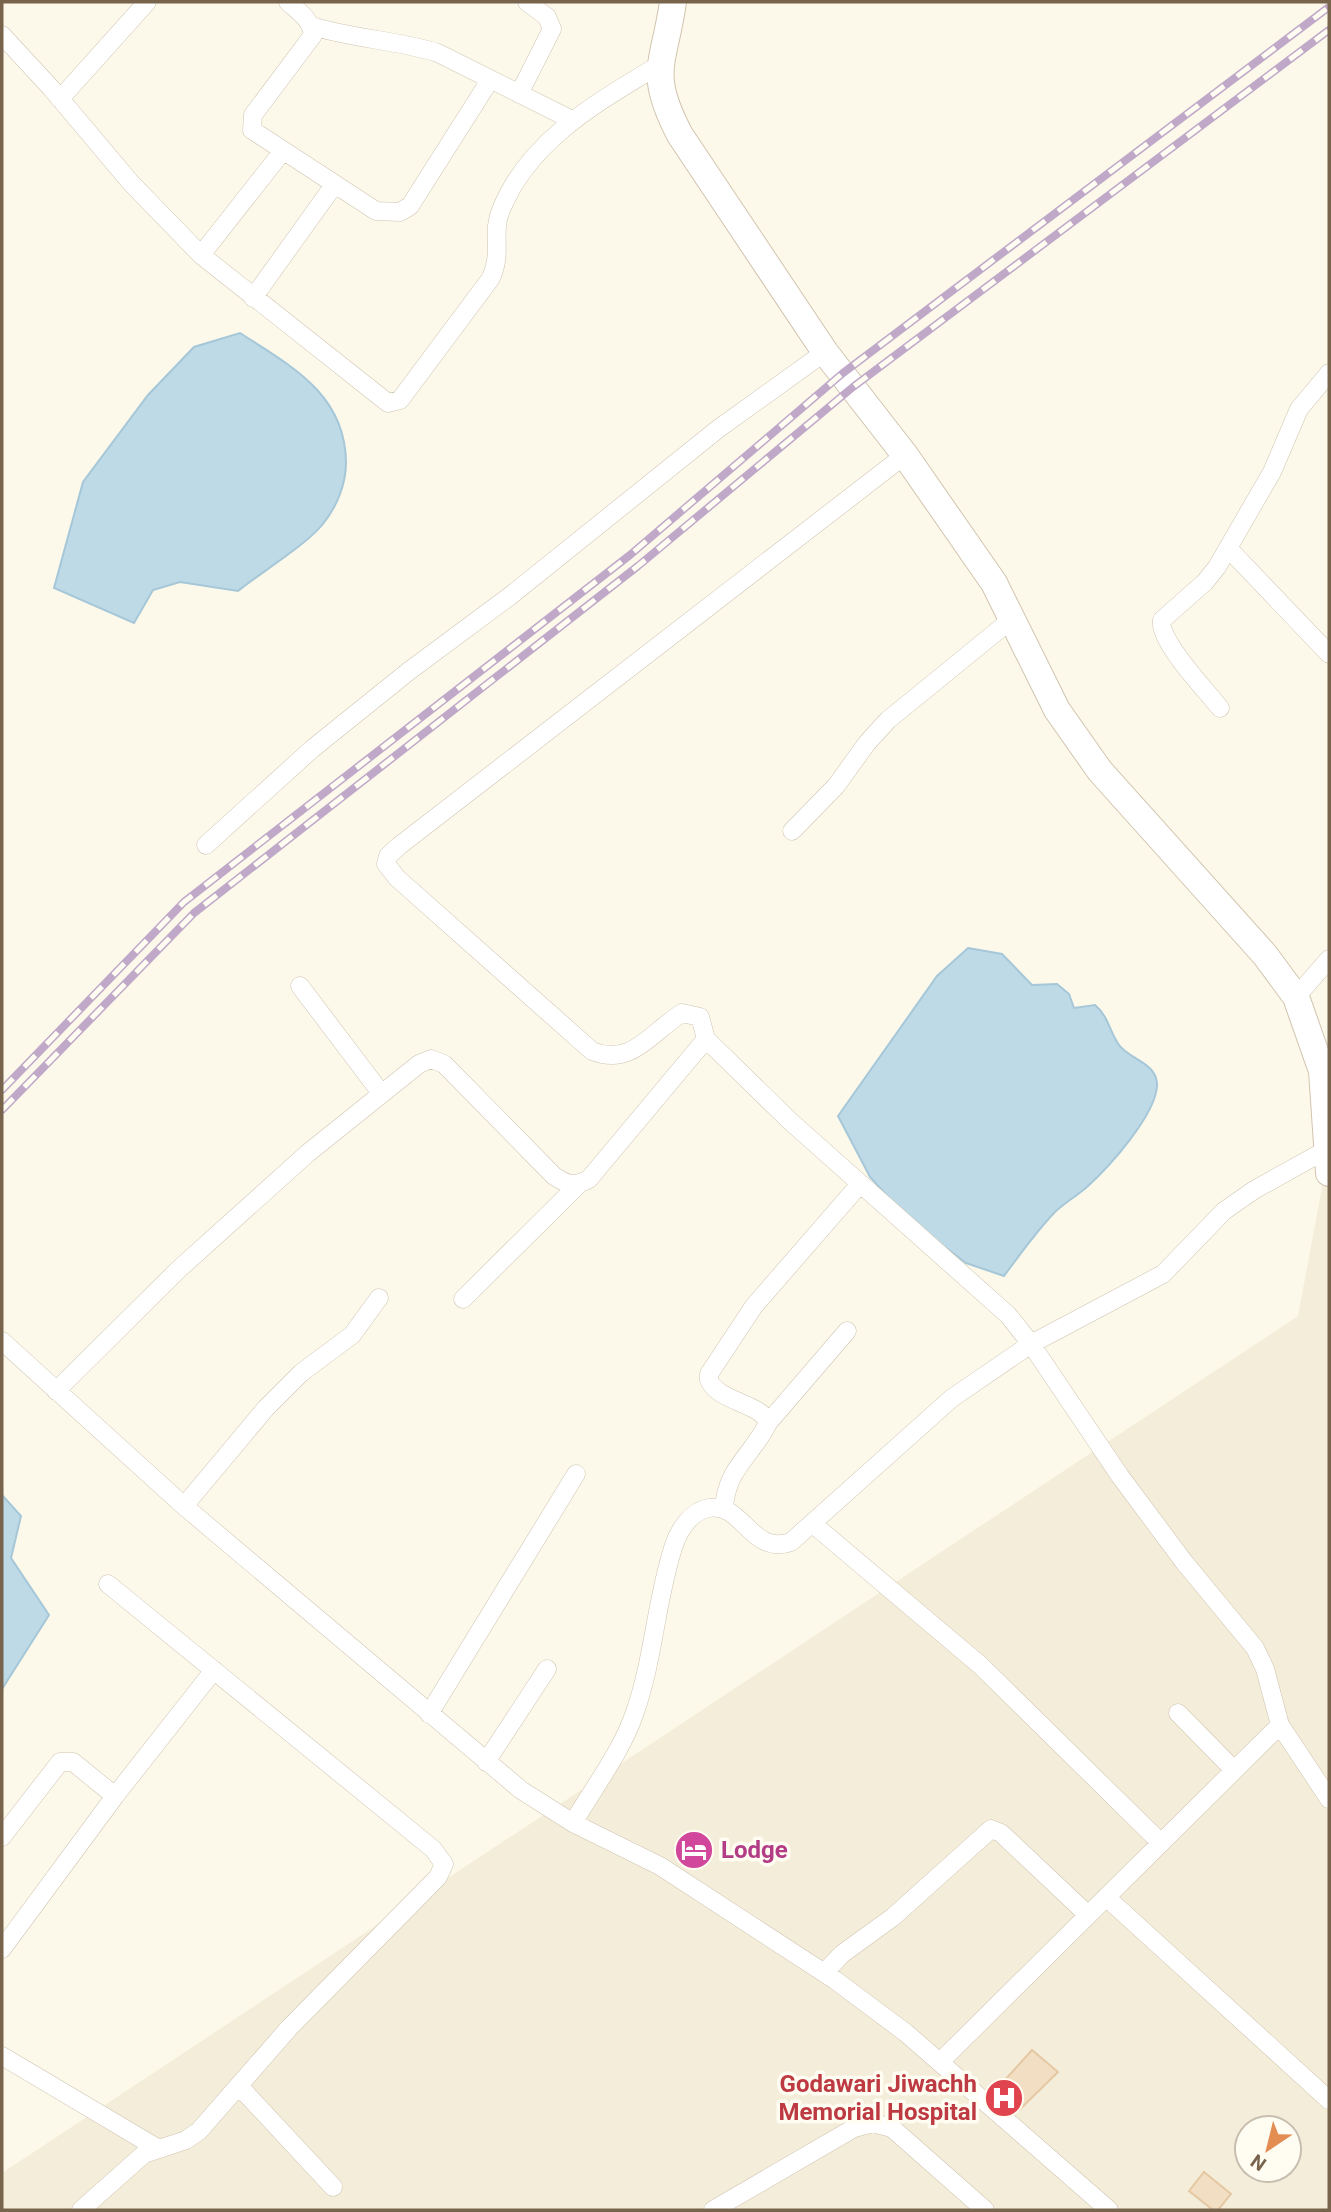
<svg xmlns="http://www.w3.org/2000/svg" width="1331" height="2212" font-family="Roboto,sans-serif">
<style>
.residential{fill:#f4edd9;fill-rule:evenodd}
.water{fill:#bfdae7;stroke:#a5c7d8;stroke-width:2}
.building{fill:#f2dec3;stroke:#e4c8a3;stroke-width:2}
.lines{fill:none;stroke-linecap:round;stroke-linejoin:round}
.street-casing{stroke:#cfc3b0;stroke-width:19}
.secondary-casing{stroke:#d2c4ae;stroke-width:28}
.street{stroke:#fff;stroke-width:18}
.secondary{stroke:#fff;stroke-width:26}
.rail-casing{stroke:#bfa8c8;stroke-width:8}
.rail{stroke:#fffcf2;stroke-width:5;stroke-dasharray:16;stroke-linecap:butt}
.labels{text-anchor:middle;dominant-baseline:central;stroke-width:7;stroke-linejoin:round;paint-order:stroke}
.hotel-label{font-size:24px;font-weight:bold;fill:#b23c85;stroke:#fffcf2;text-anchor:start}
.health-label{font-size:24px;font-weight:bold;fill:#be3a42;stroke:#fffcf2;text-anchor:end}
</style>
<rect width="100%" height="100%" fill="#fcf9eb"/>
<path class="residential" d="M1329,1150V2210H2V2173L1298,1316ZM1247,2128H1289V2170H1247Z"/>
<path class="water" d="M240,333C291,366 345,394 346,462C346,484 337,507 322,525C307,544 259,574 238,591L180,582L153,590L134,623L54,588L83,482L148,395L194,347Z
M968,948L1002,954L1032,985L1057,984L1069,994L1074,1008L1095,1005C1109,1017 1109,1031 1119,1045C1130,1060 1158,1063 1157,1086C1155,1116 1109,1167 1088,1186C1077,1196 1064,1203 1054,1213C1036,1232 1020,1254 1004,1276L966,1263L908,1219L870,1177L838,1116L937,976Z
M2,1495L21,1516L11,1558L49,1615L2,1689Z"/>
<path class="building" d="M1032,2050L1058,2072L1010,2119L987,2100Z
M1204,2172L1231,2194L1218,2210H1213L1189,2191Z"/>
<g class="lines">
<g class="street-casing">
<path id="street" d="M288,2C299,12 311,19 313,35L253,115L252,130L376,211L400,212L410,206L490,80
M312,26C353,39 397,40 438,53L572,120
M2,35L51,88L131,183L201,255L388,403L400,400L491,278C503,252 491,233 501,210C529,140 598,102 659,65
M519,94L552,29L547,17L527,2
M60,99L147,2
M201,255L282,152
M253,298L334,185
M905,455L399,846L388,856L386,864L397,878L592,1051C632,1067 651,1032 682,1013L700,1017L706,1039L790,1121L1008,1315L1031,1344L1120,1476L1184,1562L1255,1648L1265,1669L1280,1725L1329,1799
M1228,548L1329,654
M1220,708C1206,690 1158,641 1162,620L1205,582L1217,567L1272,472L1299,409L1329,373
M792,831L836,786L867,743L888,720L1012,619
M206,845L312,749L409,671L510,596L718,429L825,352
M300,986L381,1093
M1296,997L1329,959
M463,1299L578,1185
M2,1341L184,1506L521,1790L573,1823L660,1866L835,1980L906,2033L1109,2210
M56,1391L179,1269L308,1153L419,1064L431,1059L444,1064L554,1176C568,1185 574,1187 589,1179L706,1039
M768,1423L847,1331
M184,1506L266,1408L301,1373L352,1335L379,1298
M724,1509C726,1468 752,1456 768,1423C762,1403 718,1402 709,1380V1374L754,1306L860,1184
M813,1524L980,1665L1161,1843
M1178,1713L1234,1770
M429,1714L576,1474
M486,1762L547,1669
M573,1823C594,1787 622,1751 635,1712C654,1658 656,1599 674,1545C679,1530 691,1511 709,1508C743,1502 751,1556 791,1542L952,1398L1031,1344L1163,1274L1224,1211L1254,1190L1326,1150
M2,1837L60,1762H73L115,1796
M1106,1897L1329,2100
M2,1949L115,1796L214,1670
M824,1973L842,1954L893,1917L991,1829L1001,1833L1088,1915
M2,2056L157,2148
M940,2062L1280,1725
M239,2086L333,2187
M81,2210L144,2154L186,2140L199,2131L289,2028L438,1877L444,1864L433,1849L108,1584
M713,2210L854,2128L873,2123L892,2128L985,2210"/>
</g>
<g class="secondary-casing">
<path id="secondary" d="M673,2C664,65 647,72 680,135L825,352L905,455L994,583L1057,710L1100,771L1265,955L1296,997L1322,1071L1329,1173"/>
</g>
<use href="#street" class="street"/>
<use href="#secondary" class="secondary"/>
<g class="rail-casing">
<path id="rail" d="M2,1090L184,902L630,555L843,373L1329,7
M2,1110L194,913L638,566L853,387L1329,30"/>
</g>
<use href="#rail" class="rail"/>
</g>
<defs>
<g id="hotel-disc" transform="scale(2.0125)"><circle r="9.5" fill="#d1479c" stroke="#fffcf2"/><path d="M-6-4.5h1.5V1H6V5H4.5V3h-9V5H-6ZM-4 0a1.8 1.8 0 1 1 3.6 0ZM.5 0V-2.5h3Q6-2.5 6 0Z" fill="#fff"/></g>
<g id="hospital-disc" transform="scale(2.0125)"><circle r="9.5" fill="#e0444e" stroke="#fffcf2"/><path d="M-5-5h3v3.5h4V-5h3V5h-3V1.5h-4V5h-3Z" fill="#fff"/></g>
</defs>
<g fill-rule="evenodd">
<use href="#hotel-disc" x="694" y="1850"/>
<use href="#hospital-disc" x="1004" y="2098"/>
</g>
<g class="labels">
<g class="hotel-label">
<text x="721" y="1850">Lodge</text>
</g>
<g class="health-label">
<text x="977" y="2084">Godawari Jiwachh<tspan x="977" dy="28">Memorial Hospital</tspan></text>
</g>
</g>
<rect width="1331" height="2212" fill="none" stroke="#78644d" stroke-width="7"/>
<g transform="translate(1268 2149) rotate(215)"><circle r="33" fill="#fffcf2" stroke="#c9bfb0" stroke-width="2"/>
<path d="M0-5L12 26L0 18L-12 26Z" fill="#e48d53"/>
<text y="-10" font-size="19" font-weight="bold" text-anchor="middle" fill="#78644d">N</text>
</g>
</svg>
